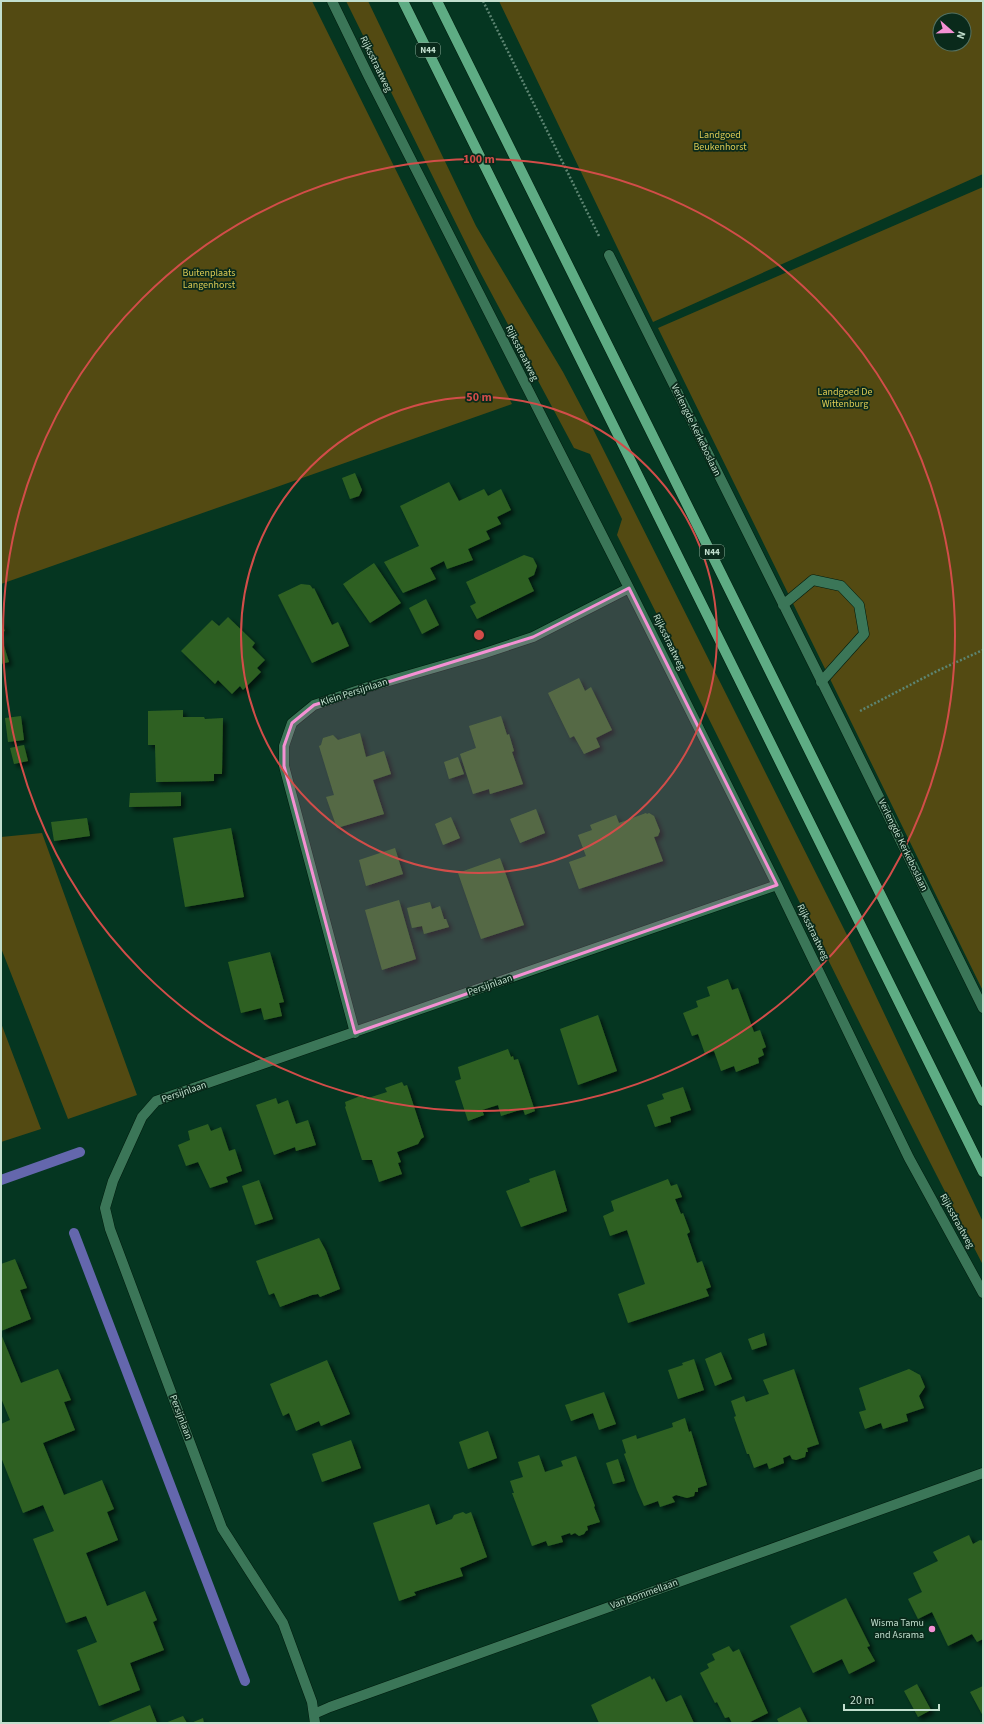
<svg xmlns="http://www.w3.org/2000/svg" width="984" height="1724" font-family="'Source Sans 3',sans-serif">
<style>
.green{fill:#534a12;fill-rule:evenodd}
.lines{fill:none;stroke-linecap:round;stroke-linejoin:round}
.stream{stroke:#6467ad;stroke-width:10}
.building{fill:#2e6122;filter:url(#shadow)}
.street-casing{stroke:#001b0d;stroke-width:11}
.primary-casing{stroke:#001b0d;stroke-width:11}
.path{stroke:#5d8572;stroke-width:2.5;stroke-dasharray:2 2;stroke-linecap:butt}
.street{stroke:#3b7658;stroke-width:10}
.primary{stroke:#5eac84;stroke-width:10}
.marked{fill:#f491d4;fill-opacity:0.2;stroke:#f491d4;stroke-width:3;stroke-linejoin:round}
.ring{fill:none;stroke:#d24d49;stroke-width:2}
.poi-dot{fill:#f491d4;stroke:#0a2a1b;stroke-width:1.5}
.labels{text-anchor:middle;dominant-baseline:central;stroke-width:3.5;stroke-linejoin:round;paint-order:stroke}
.shield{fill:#0a2a1b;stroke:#8ba998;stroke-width:1}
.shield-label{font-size:9px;font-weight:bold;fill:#c2dfce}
.street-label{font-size:10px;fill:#c2dfce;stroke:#0a2a1b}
.park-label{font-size:10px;fill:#ddca54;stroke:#0a2a1b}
.poi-label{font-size:10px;fill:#c2dfce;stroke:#0a2a1b;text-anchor:end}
.centre{fill:#d24d49;stroke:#0a2a1b;stroke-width:2}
.ring-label{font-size:12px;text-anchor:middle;font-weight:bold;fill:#d24d49;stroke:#0a2a1b;stroke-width:3.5;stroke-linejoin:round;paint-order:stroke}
</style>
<defs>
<filter id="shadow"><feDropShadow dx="3.5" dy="3.5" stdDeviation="2" flood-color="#0009"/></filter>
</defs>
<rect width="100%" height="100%" fill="#053621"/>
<path class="green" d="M1,1H312L512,404L1,584Z
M346,1H368L476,226L563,372L591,425L847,935L983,1222V1265C857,1024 740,778 617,535L622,519L590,454L574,448L480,272Z
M499,1H983V174L653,322ZM940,20H964V44H940Z
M983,187V991L658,328Z
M42,833L137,1095L68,1119L1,948V837Z
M1,1023L41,1129L1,1142Z"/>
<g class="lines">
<path class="stream" d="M1,1180L80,1152
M74,1233L245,1681"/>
</g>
<path class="building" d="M355,473L362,490L359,496L350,499L342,478Z
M449,482L459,501L484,489L488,496L501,489L511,510L497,517L501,524L486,531L490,539L468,549L473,560L447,569L444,561L430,568L436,579L403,593L384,562L419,546L400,506Z
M524,555L533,558L537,566L534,575L528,578L534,591L477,619L470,606L476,603L466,582Z
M374,563L401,603L370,623L343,584Z
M301,584L310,585L313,589L314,588L332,625L338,622L349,646L312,663L278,595Z
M426,599L439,625L422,634L409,608Z
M228,617L255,643L252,647L265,660L257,668L261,672L243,690L240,686L232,694L218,680L215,684L181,651L212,620L219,626Z
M1,620L5,631L1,632Z
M1,636L9,662L1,664Z
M579,678L585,691L591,687L612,730L596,738L600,747L584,754L574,736L570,738L548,693Z
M183,710V717H204L205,719L223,718L222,774H214V781L156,782L155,745H148V711Z
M21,716L24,740L8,742L5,718Z
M501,716L507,735L509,734L514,751L512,752L523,784L490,794L489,789L473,794L460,754L476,748L469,726Z
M360,733L366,757L384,751L391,774L373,780L384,814L337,828L326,797L334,795L319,746L321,745L323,738L333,735L338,740Z
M24,745L28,761L14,764L10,748Z
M458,757L464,774L449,779L444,762Z
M181,792V806L129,807L130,793Z
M536,809L545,833L520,843L510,819Z
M646,813L647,814L649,813L654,816L660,831L658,836L654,837L663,861L579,889L569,862L586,856L578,835L592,830L590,825L616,815L619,823Z
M451,817L460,838L443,845L435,824Z
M87,818L90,836L54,841L51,822Z
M231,828L244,897L185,907L173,838Z
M395,848L403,874L366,886L359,860Z
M500,858L524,925L481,939L458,873Z
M399,900L416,959L382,970L365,910Z
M430,902L432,909L440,906L444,919H446L449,927L424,934L422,926L412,928L407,908Z
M270,952L284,1002L279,1003L282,1016L264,1020L261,1008L241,1013L228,962Z
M728,979L732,990L738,988L754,1032L760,1030L766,1047L762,1049L764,1055L758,1058L759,1063L736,1072L734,1066L721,1071L714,1051L705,1054L698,1034L692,1036L683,1013L698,1007L696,1001L710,996L707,987Z
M598,1015L617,1071L578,1085L560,1029Z
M508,1049L511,1057L513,1056L514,1060L518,1059L535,1111L525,1115L523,1109L501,1116L498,1105L482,1110L484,1115L468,1121L455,1081L461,1079L458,1067Z
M402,1082L404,1086L407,1085L424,1137L421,1139L418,1144L397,1152L401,1162L398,1163L402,1174L379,1182L372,1160H362L345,1107L346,1106L345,1102L363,1095L365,1099L387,1092L385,1088Z
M683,1087L691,1110L670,1117L671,1122L655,1127L647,1105L664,1099L662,1094Z
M276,1098L278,1104L288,1100L296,1124L308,1120L316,1145L296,1151L295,1147L274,1155L256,1105Z
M208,1124L211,1131L221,1127L229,1151L235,1149L242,1171L226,1177L228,1182L210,1188L198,1162L186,1166L178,1145L190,1140L188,1131Z
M555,1170L567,1211L521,1227L506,1191L530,1182L529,1179Z
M668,1179L671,1186L677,1184L682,1197L675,1199L681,1214L683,1213L690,1232L687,1234L697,1263L702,1261L711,1287L706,1289L709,1296L628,1323L618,1294L645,1284L627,1230L610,1236L603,1216L614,1211L611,1201Z
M259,1180L273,1219L255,1225L242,1186Z
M319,1238L326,1251L340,1289L320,1297L318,1294L312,1295L280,1307L274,1293L269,1295L256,1261Z
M15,1259L27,1288L20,1290L31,1319L1,1331V1264Z
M764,1333L767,1345L752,1350L748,1339Z
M1,1334L21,1383L58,1369L71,1400L64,1402L75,1430L43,1443L64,1495L102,1480L114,1509L107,1512L118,1540L86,1553L107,1606L145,1591L157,1620L153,1622L164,1650L130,1663L140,1690L99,1706L77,1650L97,1642L86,1616L66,1623L33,1539L54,1531L43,1505L23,1513L1,1457V1424L10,1420L1,1398Z
M721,1352L732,1379L715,1386L705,1359Z
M694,1359L704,1390L678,1399L668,1370L683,1365L682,1363Z
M327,1360L350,1414L321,1426L319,1421L296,1431L289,1413L283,1416L270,1384Z
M794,1369L819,1444L807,1448L808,1452H806L805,1457L796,1460L792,1459L790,1455L783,1458L784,1463L769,1469L767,1463L754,1468L749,1454H747L734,1417L736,1416L731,1401L744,1396L746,1402L769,1394L763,1380Z
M909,1369L920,1375L925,1387L919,1396L924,1408L906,1414L908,1421L883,1429L881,1423L865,1429L859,1412L866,1410L859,1388Z
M604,1392L616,1424L599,1430L593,1413L571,1421L565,1405Z
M685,1418L689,1432L691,1431L707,1485L698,1488V1492H695L694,1496L687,1498L676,1495L672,1497L675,1502L660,1507L658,1501L644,1506L637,1490L624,1454L626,1453L622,1440L636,1435L637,1439L673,1427L672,1423Z
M488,1431L497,1458L468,1469L459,1442Z
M351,1440L361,1468L322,1482L312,1454Z
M539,1455L545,1472L563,1466L561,1461L576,1456L595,1506L594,1507L600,1522L587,1526L588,1530L586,1531L584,1534L579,1536L575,1533L571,1535L570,1533L561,1536L563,1542L548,1546L546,1541L532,1546L512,1493H514L510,1481L523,1477L518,1462Z
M618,1459L625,1481L613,1484L606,1463Z
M429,1504L436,1525L452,1519L454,1515L463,1512L466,1514L471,1512L487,1557L460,1568L463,1576L414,1592L416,1595L399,1601L373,1523Z
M969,1535L973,1544L980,1540L983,1541V1639L977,1642L972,1634L948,1646L932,1612L918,1619L908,1599L922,1592L913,1573L938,1561L933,1552Z
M846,1598L870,1646L867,1647L875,1661L849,1674L842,1659L813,1673L790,1626Z
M729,1646L733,1652L739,1649L768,1713L748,1723H732L729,1717L725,1718L717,1702L715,1703L700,1673L709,1668L707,1664L715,1660L712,1654Z
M650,1676L652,1680L654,1678L666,1702L681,1695L694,1723H599L591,1705Z
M917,1684L931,1710L918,1717L904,1691Z
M983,1686V1716L970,1692Z
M150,1705L157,1723H106Z
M800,1707L808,1723H779L777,1719Z
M183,1716L187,1723H165Z
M203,1718L204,1723H191Z"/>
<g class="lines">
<g class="street-casing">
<path id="street" d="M332,1L368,75L629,588L777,885L909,1158L983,1293
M609,255L841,720L983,1008
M783,605L813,580L841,586L859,605L864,634L821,682
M355,1033L284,766V746L292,723L314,705L368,687L482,654L533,637L629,588
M314,1714L330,1707L983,1473
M315,1723L312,1702L283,1623L222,1528L110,1229L105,1208L113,1181L142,1117L156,1101L777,885"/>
</g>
<g class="primary-casing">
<path id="primary" d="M403,1L983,1172
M437,1L983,1101"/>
</g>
<path class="path" d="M483,1L599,236
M860,711L937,671L983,650"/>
<use href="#street" class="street"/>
<use href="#primary" class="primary"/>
</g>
<path class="marked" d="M629,588L777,885L355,1033L284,766V746L292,723L314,705L533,637Z"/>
<g class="ring">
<circle cx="479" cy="635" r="238"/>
<circle cx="479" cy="635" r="476"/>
</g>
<circle class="poi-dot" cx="932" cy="1629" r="4"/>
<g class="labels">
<g class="shield">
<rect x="416" y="43" width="24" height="14" rx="3"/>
<rect x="700" y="545" width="24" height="14" rx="3"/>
</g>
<g class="shield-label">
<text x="428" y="50">N44</text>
<text x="712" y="552">N44</text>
</g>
<g class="street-label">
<text transform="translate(376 64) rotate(64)">Rijksstraatweg</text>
<text transform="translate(522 353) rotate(63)">Rijksstraatweg</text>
<text transform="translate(696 430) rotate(64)">Verlengde Kerkeboslaan</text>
<text transform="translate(669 642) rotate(64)">Rijksstraatweg</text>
<text transform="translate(354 692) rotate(-18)">Klein Persijnlaan</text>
<text transform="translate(903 845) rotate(64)">Verlengde Kerkeboslaan</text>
<text transform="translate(813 932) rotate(64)">Rijksstraatweg</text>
<text transform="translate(490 985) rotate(-19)">Persijnlaan</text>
<text transform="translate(184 1092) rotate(-19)">Persijnlaan</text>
<text transform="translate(957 1221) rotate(61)">Rijksstraatweg</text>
<text transform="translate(181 1417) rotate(69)">Persijnlaan</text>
<text transform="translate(644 1594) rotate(-20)">Van Bommellaan</text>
</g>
<g class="park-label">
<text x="720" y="135">Landgoed<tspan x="720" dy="12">Beukenhorst</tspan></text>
<text x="209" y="273">Buitenplaats<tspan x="209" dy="12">Langenhorst</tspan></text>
<text x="845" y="392">Landgoed De<tspan x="845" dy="12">Wittenburg</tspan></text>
</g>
<g class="poi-label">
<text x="924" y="1623">Wisma Tamu<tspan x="924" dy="12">and Asrama</tspan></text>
</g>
</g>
<circle cx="479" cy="635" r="6" class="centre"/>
<g class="ring-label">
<text x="479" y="163">100 m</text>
<text x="479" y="401">50 m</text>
</g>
<rect width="984" height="1724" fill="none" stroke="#c2dfce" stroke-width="4"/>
<g transform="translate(952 32) rotate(110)"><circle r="19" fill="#0a2a1b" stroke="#547263"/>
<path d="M0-3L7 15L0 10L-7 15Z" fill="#f491d4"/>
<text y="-6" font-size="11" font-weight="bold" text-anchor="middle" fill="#c2dfce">N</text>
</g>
<path d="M844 1704v6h95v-6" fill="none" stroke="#c2dfce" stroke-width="2"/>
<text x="850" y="1704" font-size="12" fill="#c2dfce" stroke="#0a2a1b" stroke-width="3" paint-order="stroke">20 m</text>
</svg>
